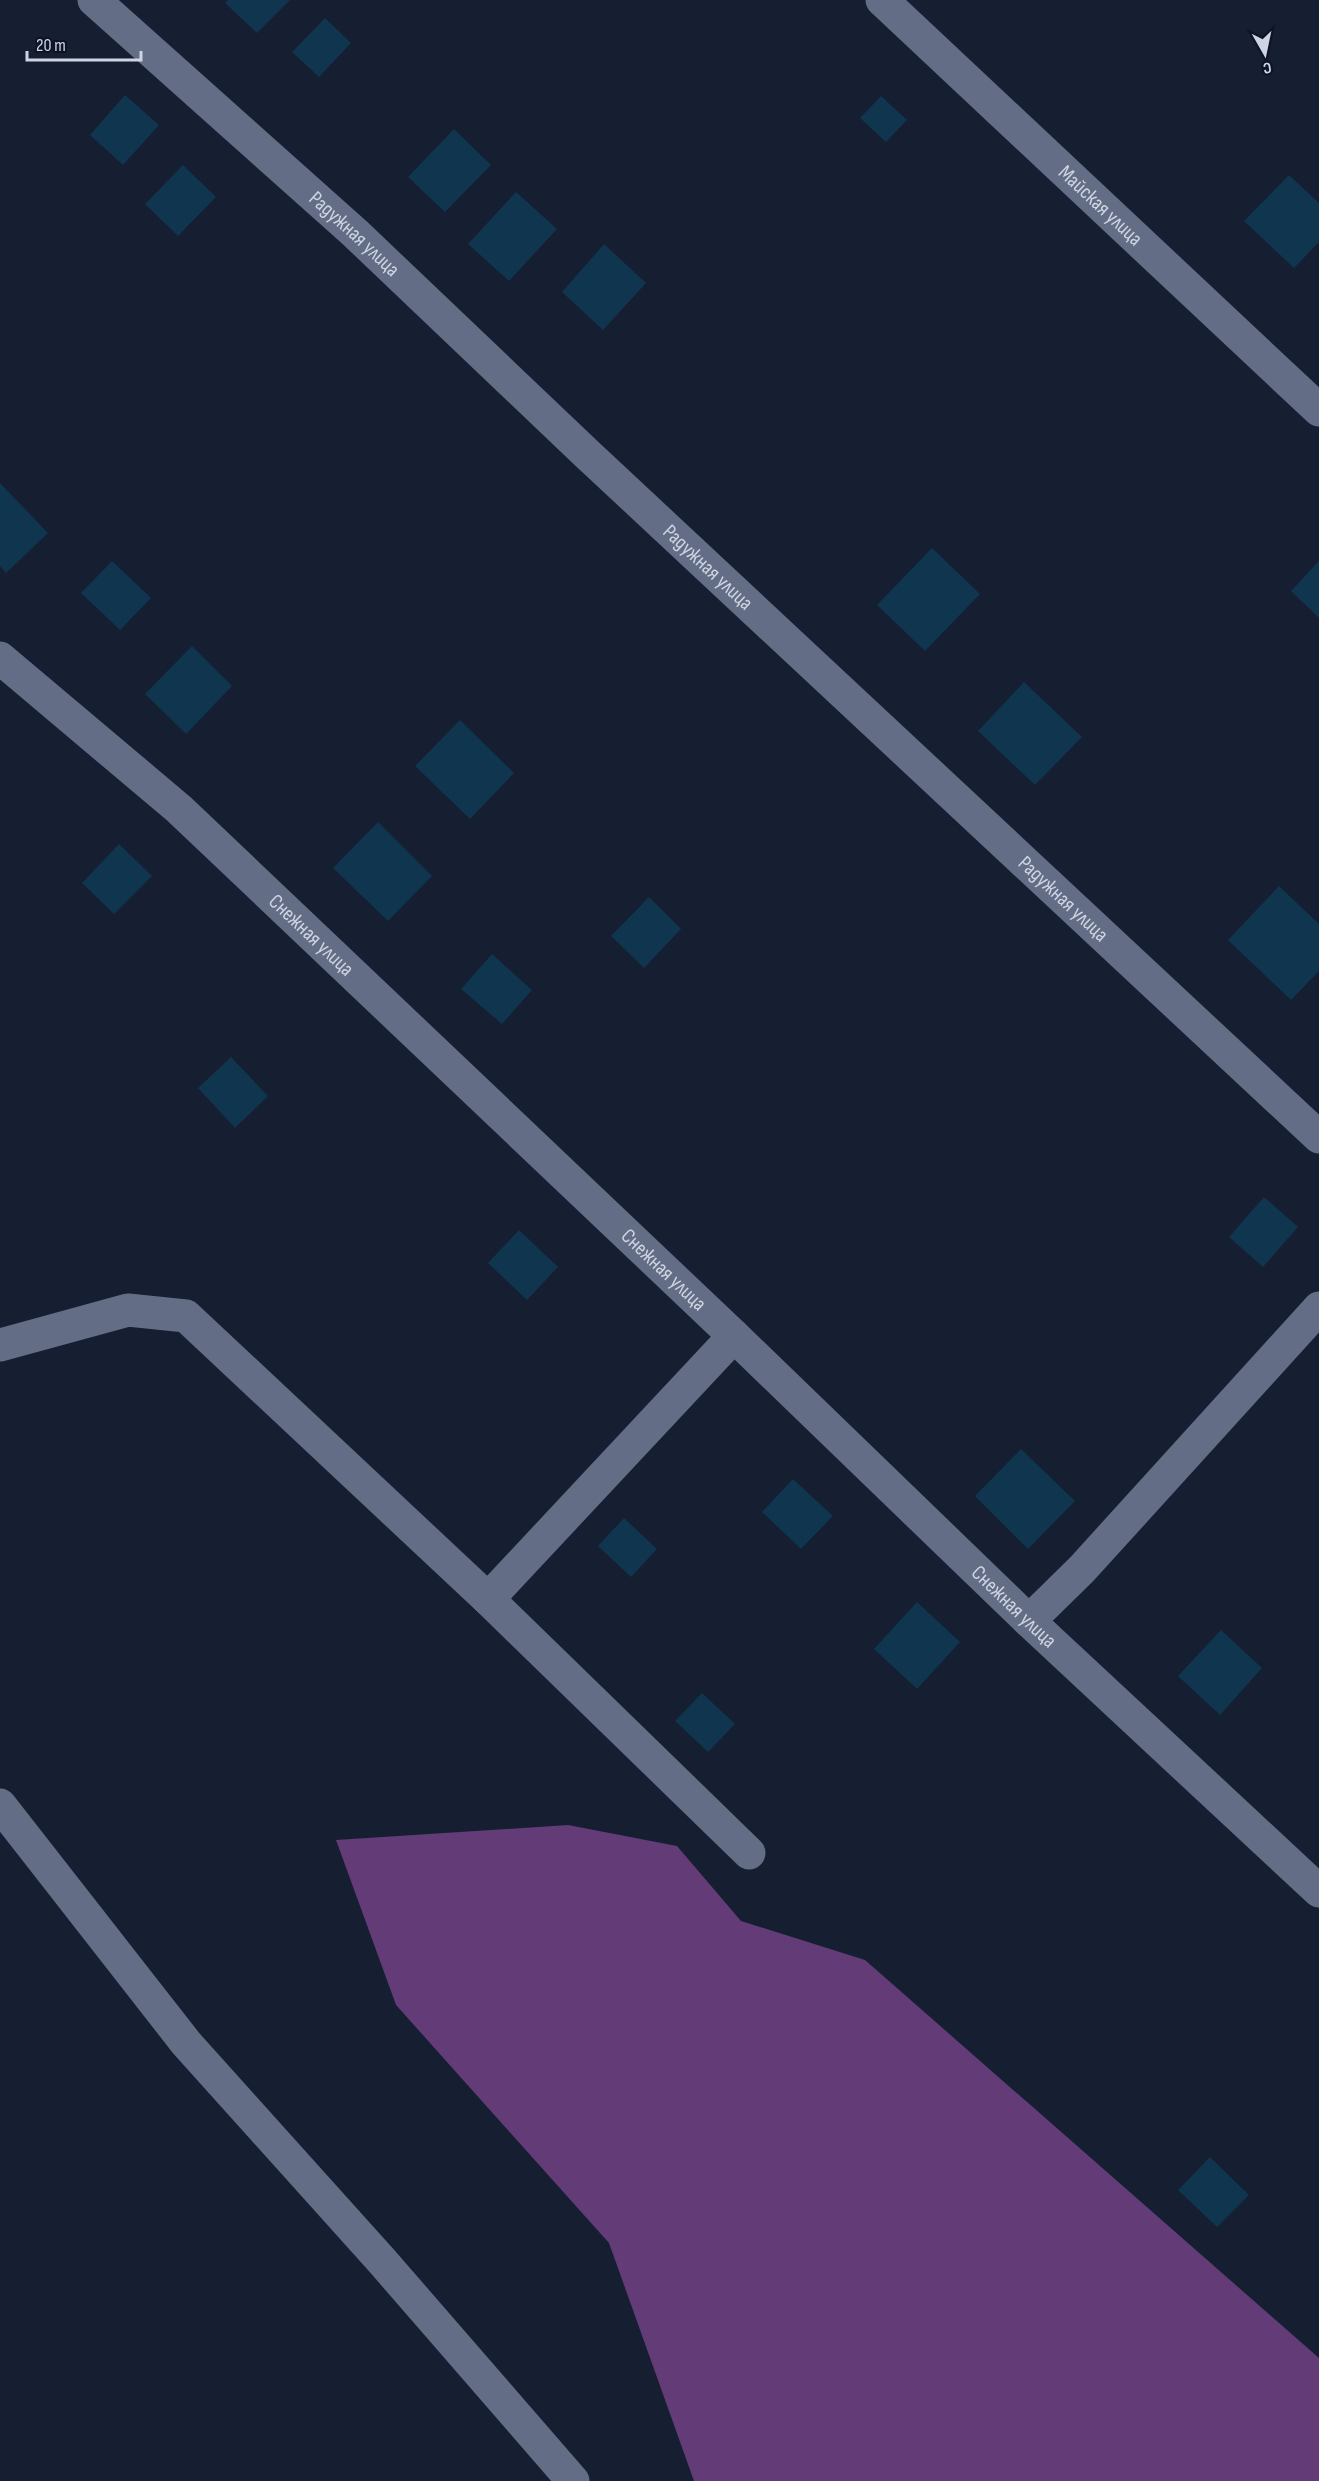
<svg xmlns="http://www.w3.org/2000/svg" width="1319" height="2481" font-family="'Sofia Sans Condensed',sans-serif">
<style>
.forest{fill:#623b77}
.building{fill:#10354f}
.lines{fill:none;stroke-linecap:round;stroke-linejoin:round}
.minor{stroke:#636d85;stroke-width:33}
.labels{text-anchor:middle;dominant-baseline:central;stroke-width:5;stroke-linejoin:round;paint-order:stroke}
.street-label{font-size:21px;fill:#ced4e2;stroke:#0d1427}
</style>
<rect width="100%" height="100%" fill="#161e32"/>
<path class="forest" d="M568,1825L677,1846L741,1921L865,1960L1319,2358V2481H694L609,2243L396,2005L336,1840Z"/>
<path class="building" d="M228,0H290L257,33L225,3Z
M325,18L351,43L319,77L292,52Z
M125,95L159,125L123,165L90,135Z
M881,96L907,120L886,142L860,118Z
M454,129L491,165L445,212L408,177Z
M183,165L216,197L178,236L145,204Z
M1289,175L1319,203V242L1294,268L1244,221Z
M516,192L557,229L509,281L468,244Z
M604,244L646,283L603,330L562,292Z
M0,483L48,533L6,573L0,566Z
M932,548L980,594L925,651L877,605Z
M112,561L151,598L120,630L81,593Z
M1319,561V618L1291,591Z
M192,646L232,686L186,734L145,694Z
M1024,682L1082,737L1035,785L978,731Z
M460,720L514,773L470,819L415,766Z
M378,822L432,876L388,921L333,868Z
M119,844L152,876L114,914L82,883Z
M1279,886L1319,924V971L1291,1000L1228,940Z
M649,897L681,929L644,968L611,936Z
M492,954L532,990L502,1024L461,989Z
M231,1057L268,1096L235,1128L198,1088Z
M1264,1197L1298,1227L1263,1267L1229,1237Z
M519,1230L558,1267L527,1300L488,1263Z
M1021,1449L1075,1501L1028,1549L975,1496Z
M793,1479L833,1516L801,1549L762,1512Z
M624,1518L657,1549L631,1577L598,1546Z
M917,1602L960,1642L917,1689L874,1649Z
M1221,1630L1262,1668L1220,1715L1178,1676Z
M702,1693L735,1724L708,1752L675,1721Z
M1210,2157L1249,2195L1217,2227L1178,2190Z"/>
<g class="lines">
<g class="minor">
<path id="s1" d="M94,0L355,233L586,453L1319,1137"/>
<path id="s2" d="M882,0L1319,410"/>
<path id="s3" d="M0,658L179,809L734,1336L1029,1621L1319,1891"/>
<path d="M734,1336L488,1599L749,1853"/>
<path d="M0,1345L128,1310L186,1316L488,1599"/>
<path d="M1029,1621L1082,1569L1319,1308"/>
<path d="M0,1805L186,2043L382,2261L573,2481"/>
</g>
</g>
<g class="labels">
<g class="street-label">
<text stroke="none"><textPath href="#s2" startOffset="300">Майская улица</textPath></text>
<text stroke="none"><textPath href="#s1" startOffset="350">Радужная улица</textPath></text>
<text stroke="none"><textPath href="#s1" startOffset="836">Радужная улица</textPath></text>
<text stroke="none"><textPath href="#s1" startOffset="1322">Радужная улица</textPath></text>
<text stroke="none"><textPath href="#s3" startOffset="417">Снежная улица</textPath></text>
<text stroke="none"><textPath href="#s3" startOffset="903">Снежная улица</textPath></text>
<text stroke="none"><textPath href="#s3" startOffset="1389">Снежная улица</textPath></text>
</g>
</g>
<g transform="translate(1265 54) rotate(171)" stroke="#0d1427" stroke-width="4.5" paint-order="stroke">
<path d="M0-4.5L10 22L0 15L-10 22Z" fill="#ced4e2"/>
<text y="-9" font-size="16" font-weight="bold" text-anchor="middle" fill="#ced4e2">С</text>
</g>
<path d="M27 51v9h114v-9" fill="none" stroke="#ced4e2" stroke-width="3"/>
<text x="36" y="51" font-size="18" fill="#ced4e2" stroke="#0d1427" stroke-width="4.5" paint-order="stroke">20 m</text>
</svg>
